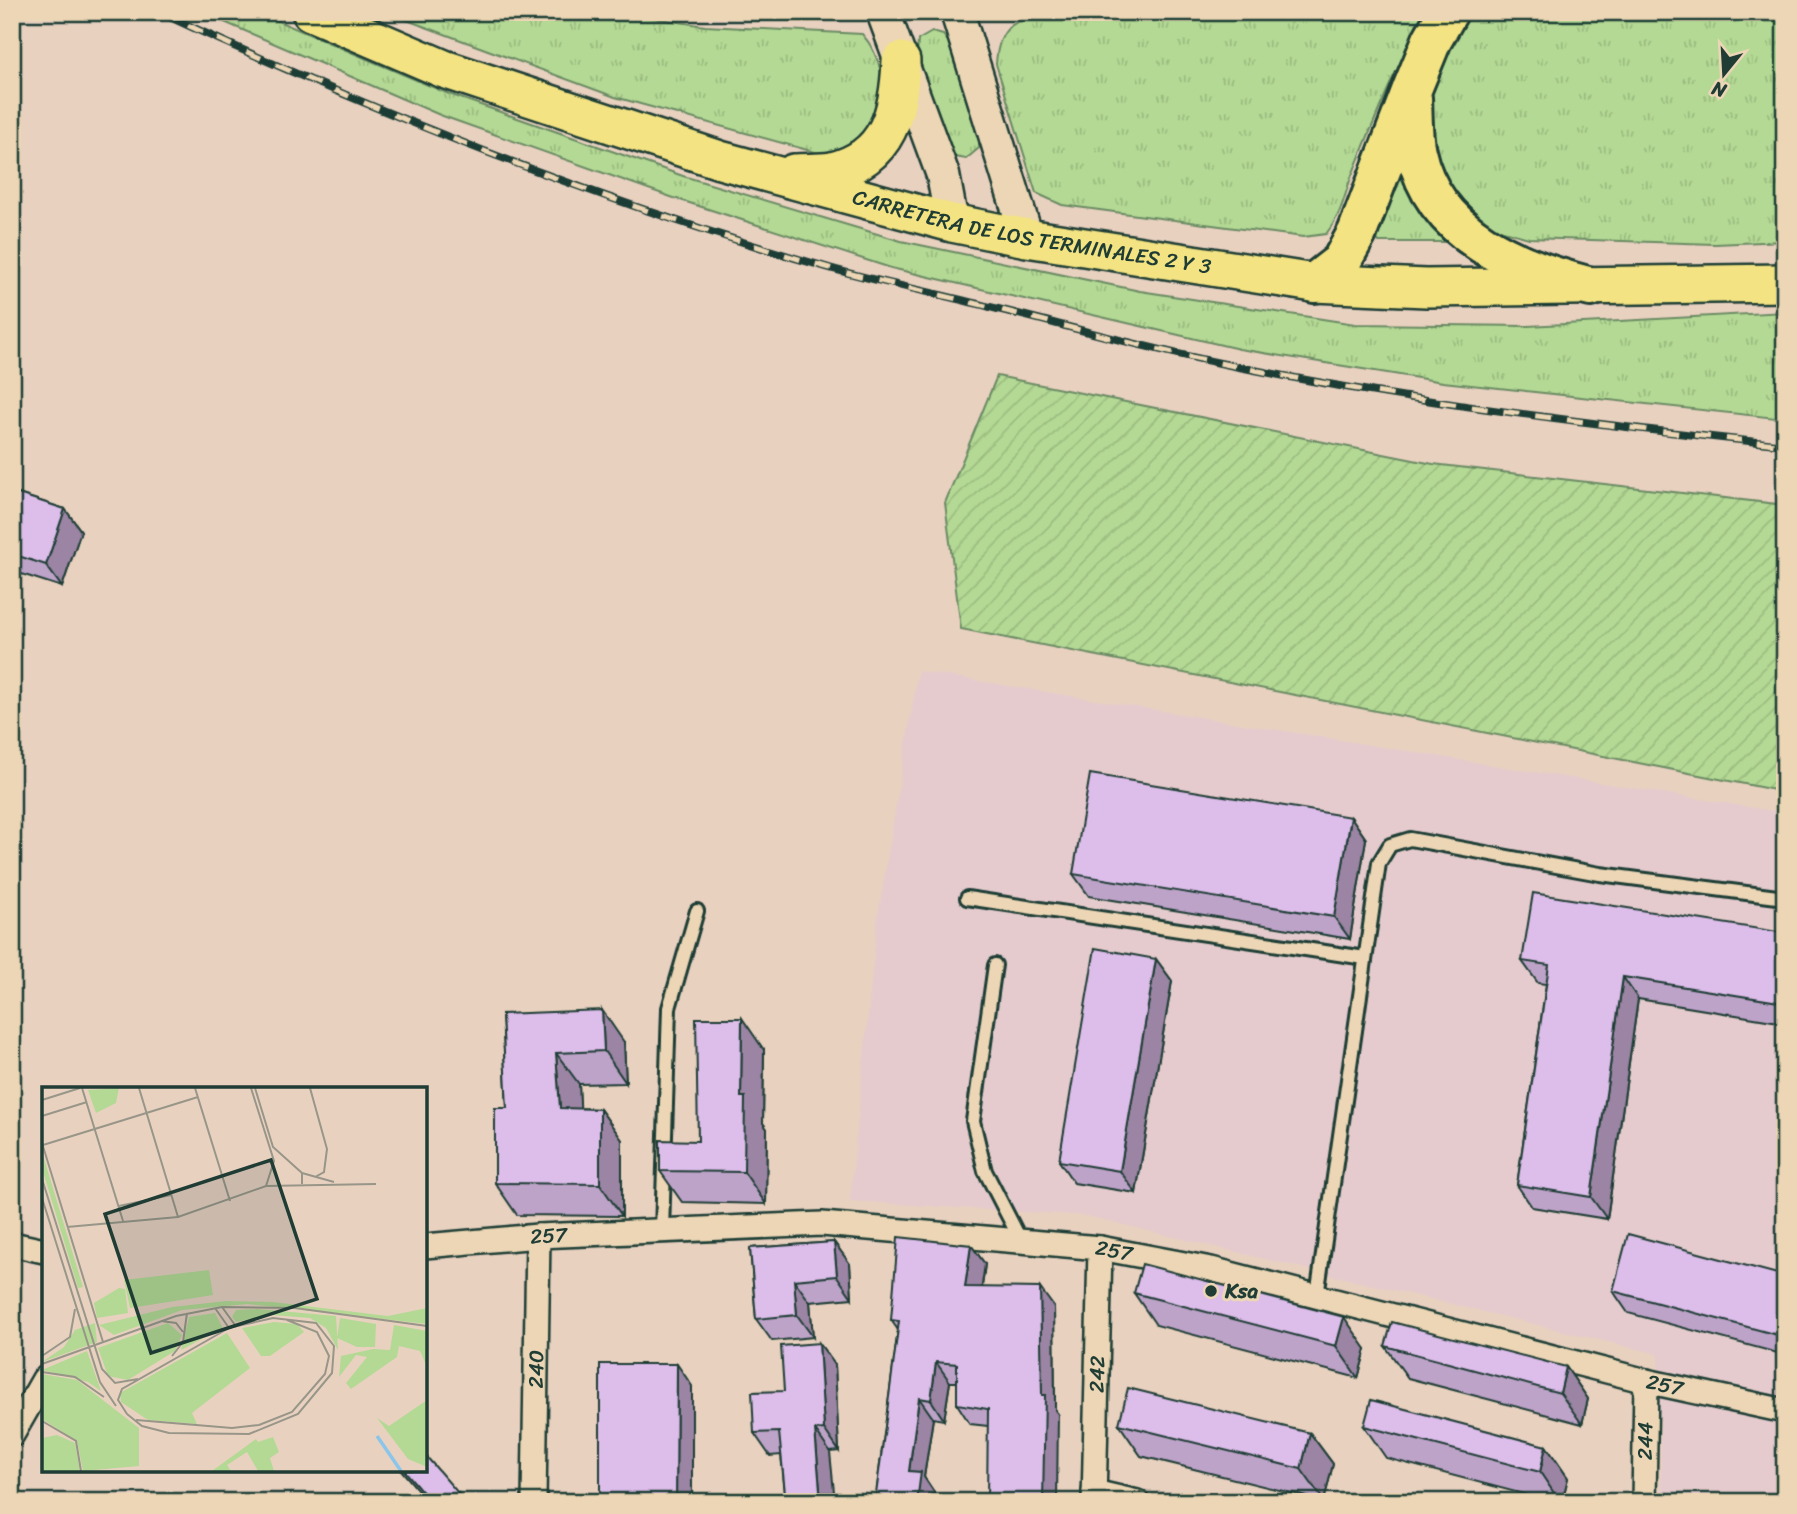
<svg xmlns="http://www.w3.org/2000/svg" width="1797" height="1514" font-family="Sriracha,sans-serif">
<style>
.built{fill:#e5cbcd}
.grass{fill:url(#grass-tufts);stroke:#6a8b64;stroke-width:2}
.garden{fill:url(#garden-furrows);stroke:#6a8b64;stroke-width:2}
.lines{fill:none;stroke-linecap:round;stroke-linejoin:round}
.service-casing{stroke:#1f3d34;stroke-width:18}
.minor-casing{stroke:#1f3d34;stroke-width:28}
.secondary-casing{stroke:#1f3d34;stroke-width:37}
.primary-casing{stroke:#1f3d34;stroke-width:42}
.trunk-casing{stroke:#1f3d34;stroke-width:44}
.service{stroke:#ecd6b5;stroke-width:12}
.minor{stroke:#ecd6b5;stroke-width:23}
.secondary{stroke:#ecd6b5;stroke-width:32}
.primary{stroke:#f4e382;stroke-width:37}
.trunk{stroke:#f4e382;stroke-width:38}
.rail-casing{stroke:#1f3d34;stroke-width:8}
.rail{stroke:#ecd6b5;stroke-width:5;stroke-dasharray:16;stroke-linecap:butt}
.wall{fill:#bea3c9;stroke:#1f3d34;stroke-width:2}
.shaded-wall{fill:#9b84a4;stroke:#1f3d34;stroke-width:2}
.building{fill:#ddbdea;stroke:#1f3d34;stroke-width:2}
.poi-dot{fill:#1f3d34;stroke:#ecd6b5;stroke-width:2.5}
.labels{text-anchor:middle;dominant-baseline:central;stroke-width:6;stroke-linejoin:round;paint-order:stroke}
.street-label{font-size:21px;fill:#1f3d34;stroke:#ecd6b5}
.poi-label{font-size:21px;font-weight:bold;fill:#1f3d34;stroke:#ecd6b5;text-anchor:start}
.inset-river{fill:none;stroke:#8bc6ea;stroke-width:3.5}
.inset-road{fill:none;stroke:#989688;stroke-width:2}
.view{fill:#1f3d34;fill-opacity:0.15;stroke:#1f3d34;stroke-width:3.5}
.inset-edge{fill:none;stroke:#1f3d34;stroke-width:3.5}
</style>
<defs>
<pattern id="grass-tufts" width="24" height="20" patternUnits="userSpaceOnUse" patternTransform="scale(1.75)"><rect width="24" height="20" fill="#b4d994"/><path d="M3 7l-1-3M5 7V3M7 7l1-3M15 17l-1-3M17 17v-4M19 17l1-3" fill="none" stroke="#9abb80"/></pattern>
<pattern id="garden-furrows" width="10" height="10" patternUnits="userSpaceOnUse" patternTransform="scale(1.75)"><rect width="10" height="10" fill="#b4d994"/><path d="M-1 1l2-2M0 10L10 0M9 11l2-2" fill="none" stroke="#9abb80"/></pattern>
</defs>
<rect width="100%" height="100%" fill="#e9d1c0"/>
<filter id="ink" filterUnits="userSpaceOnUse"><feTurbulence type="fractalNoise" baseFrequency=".0143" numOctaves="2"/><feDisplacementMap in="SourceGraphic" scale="14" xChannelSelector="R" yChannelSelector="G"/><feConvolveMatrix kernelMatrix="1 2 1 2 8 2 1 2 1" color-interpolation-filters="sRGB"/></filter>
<g filter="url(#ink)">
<path class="built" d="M918,671L1785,813V1502H1662L1658,1354L1087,1216L850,1201L877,922Z"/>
<path class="grass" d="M201,12H257L449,94L683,176L901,241L1140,291L1355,324L1528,326L1785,312V419L1443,382L1239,349L891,268L671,197L440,115Z
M385,12H615L705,26L862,34C882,56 885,86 885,114L842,153L822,154L615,97Z
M1073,12H1428C1396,63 1375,120 1352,175C1343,199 1342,214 1326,234L1303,237L1062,205L1036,193L996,64C999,11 1030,20 1073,12Z
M1473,12H1785V241L1715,244L1529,238L1492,228L1452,194L1435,169L1425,108L1447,47Z
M932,32L943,35L950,44L979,138V148L966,159L955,157L947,150L917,57L918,40Z
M1395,164L1420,210L1447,242H1379L1370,231Z"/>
<path class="garden" d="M997,376L1433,464L1785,505V792L961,629L945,503Z"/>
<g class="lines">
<g class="service-casing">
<path id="service" d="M967,898L1365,958
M995,965L973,1121L985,1171L1021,1241
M662,1231L669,1008L697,911
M1317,1296L1379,863L1390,845L1410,839L1600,874L1785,898"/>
</g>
<g class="minor-casing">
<g id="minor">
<path d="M12,1244L44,1251"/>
<path id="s1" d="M425,1246L538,1236L822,1224L1100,1248L1211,1269L1646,1381L1785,1411"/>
<path d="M12,1435L44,1379"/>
<path d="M1094,1492L1137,1502"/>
<path id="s2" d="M534,1502L538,1236"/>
<path id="s3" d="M1094,1502L1100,1248"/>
<path id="s4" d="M1644,1502L1646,1381"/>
</g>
</g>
<g class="secondary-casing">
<path id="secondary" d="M883,12L943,175L952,223
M957,12L1027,238"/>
</g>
<g class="primary-casing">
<g id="primary">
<path id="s5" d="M311,12L444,69L720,160L952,223L1027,238L1314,283L1426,288L1785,283"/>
<path d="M794,173C806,172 820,173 832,171C889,158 899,111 901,61"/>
</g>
</g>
<g class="trunk-casing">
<path id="trunk" d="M1412,98C1413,116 1412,135 1416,152C1434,236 1517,268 1591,287
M1314,283L1341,262L1357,233L1412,89L1432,40L1448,12"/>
</g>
<use href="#service" class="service"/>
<use href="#minor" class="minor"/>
<use href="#secondary" class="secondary"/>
<use href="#primary" class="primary"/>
<use href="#trunk" class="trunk"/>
<g class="rail-casing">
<path id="rail" d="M159,12C377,113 601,203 833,269C885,283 938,294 990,307C1059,324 1127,343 1196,358C1390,400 1588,424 1785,445"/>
</g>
<use href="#rail" class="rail"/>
</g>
<path class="wall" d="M12,492L65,509L81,531L62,587L12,571Z
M1351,817L1366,839L1350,939L1089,896L1073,874Z
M1785,933V1023L1638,999L1607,1219L1532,1207L1517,1185L1546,984L1538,983L1522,961Z
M1156,959L1172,981L1136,1193L1074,1183L1059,1161Z
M502,1014L624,1042L626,1083L579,1084L580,1108L600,1109L622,1140V1216L517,1215L495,1183L507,1108Z
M764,1050L763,1123L767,1129L766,1204L682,1202L660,1171L698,1141Z
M834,1242L850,1264L852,1298L810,1302L813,1337L772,1341L756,1319L750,1248Z
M971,1245L985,1264L982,1287L1054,1307L1055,1410L1058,1414L988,1426L970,1424L957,1404V1382H950L944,1420L933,1418L924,1477L934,1492L933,1502H875L898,1330L891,1320Z
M1785,1276V1355L1628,1313L1613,1291Z
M1134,1293L1366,1349L1358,1378L1156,1325Z
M819,1343L835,1365L839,1451L830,1452L785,1493L781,1455L770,1456L754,1433L784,1391Z
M1385,1346L1566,1367L1588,1399L1582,1424L1408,1378Z
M1119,1424L1310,1433L1333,1464L1324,1501L1141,1456Z
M1364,1426L1546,1446L1568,1478L1562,1502H1554L1386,1458Z
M401,1470H425L466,1502H428Z"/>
<path class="shaded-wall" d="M65,509L81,531L62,587L46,565Z
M1351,817L1366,839L1350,939L1334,917Z
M1156,959L1172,981L1136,1193L1120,1171Z
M1623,977L1638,999L1607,1219L1591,1197Z
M602,1010L624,1042L626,1083L604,1051Z
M742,1018L764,1050L763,1123L767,1129L766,1204L744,1172L741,1097Z
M556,1053L579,1084L582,1140L560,1108Z
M600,1109L622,1140V1216L600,1184Z
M834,1242L850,1264L852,1298L837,1276Z
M971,1245L985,1264L979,1306L965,1287Z
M794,1280L810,1302L813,1337L797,1315Z
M1040,1288L1054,1307L1055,1410L1058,1414L1057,1502H1043Z
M1344,1317L1366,1349L1358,1378L1336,1346Z
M819,1343L835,1365L839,1451L824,1429Z
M936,1362L950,1382L944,1420L931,1400Z
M677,1364L692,1386V1502H676Z
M1566,1367L1588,1399L1582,1424L1560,1393Z
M919,1398L933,1418L924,1477L934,1492L933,1502H917L909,1471Z
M815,1430L830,1452L835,1502H821Z
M1310,1433L1333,1464L1324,1501L1301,1469Z
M1546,1446L1568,1478L1562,1502H1560L1540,1472Z"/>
<path class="building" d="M12,492L65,509L46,565L12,554Z
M1090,774L1351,817L1334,917L1073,874Z
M1533,893L1785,933V1003L1623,977L1591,1197L1517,1185L1549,965L1522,961Z
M1095,948L1156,959L1120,1171L1059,1161Z
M602,1010L604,1051L556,1053L560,1108L600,1109V1184L495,1183V1108H507L502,1014Z
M696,1018H742L741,1097H745L744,1172L660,1171V1140L698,1141Z
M1628,1234L1785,1276V1337L1613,1291Z
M898,1237L971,1245L965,1287L1040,1288L1042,1395H1045L1043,1502H987L988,1409L957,1404V1364L936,1362L931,1400L919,1398L909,1471L921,1472L917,1502H875L899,1321L891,1320Z
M834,1242L837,1276L794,1280L797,1315L756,1319L750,1248Z
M1142,1264L1344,1317L1336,1346L1134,1293Z
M1392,1322L1566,1367L1560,1393L1385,1346Z
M819,1343L824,1429L815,1430L821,1502H755V1495L785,1493L779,1432L754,1433L752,1392L784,1391L781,1346Z
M600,1364H677L676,1502H600Z
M1128,1388L1310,1433L1301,1469L1119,1424Z
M1371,1400L1546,1446L1540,1472L1364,1426Z
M425,1455L466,1502H431L404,1470H425Z"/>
</g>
<circle class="poi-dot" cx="1211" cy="1291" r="7"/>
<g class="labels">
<g class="street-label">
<text stroke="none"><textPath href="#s5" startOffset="756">CARRETERA DE LOS TERMINALES 2 Y 3</textPath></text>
<text stroke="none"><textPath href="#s1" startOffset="124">257</textPath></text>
<text stroke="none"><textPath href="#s1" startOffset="691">257</textPath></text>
<text stroke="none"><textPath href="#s2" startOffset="133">240</textPath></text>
<text stroke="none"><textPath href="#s3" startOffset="128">242</textPath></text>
<text stroke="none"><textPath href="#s1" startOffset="1258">257</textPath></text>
<text stroke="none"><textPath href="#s4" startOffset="61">244</textPath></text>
</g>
<g class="poi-label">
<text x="1225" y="1291">Ksa</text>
</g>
</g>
<g transform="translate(42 1087)">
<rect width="385" height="385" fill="#e9d1c0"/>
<path d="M0,65L41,200L36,201L0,81ZM184,214L231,215L346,229L385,221V237L206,217L140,223L72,248L57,238L130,220ZM215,222L294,229L296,263L284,241L268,231L230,228L194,235L190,230L194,223ZM173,226L181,241L139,263L147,230ZM298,231L334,237L333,260H315L295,251ZM232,235L255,237L262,245L228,269H219L200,241ZM53,236L55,255L0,275L22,260L33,243ZM126,236L140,248L133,264L86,293L66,289L56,261ZM352,238L385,244V280L378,264L357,259L355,270L309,302L304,296L325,270L314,268L297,290L299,269L331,262L348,263ZM185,246L208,281L150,326L155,337L106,333L79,315L78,306ZM45,264L59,304L46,295L0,283ZM0,287L35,293L97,341V379L41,384L35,354L0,332ZM385,313V380L366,372L335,331L347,339ZM15,348L33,356L38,384H0V351ZM231,350L237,365L228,371L232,384H216L205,365L185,378L189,384H170L214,352L216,355Z" fill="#b4d994"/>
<path d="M77,201L83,202L86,226L55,231L52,216Z" fill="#b4d994"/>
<path d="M167,183L171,208L88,221L82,193Z" fill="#b4d994"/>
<path d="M77,1L74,16L54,26L46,3Z" fill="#b4d994"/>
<path class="inset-river" d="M335,349L359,384"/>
<path class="inset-road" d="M40,1L81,134M97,1L136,130M153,1L188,114M209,1L232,74L224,99M213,1L231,60L260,86V97M268,1L285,62L282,85L273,90M0,13L38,1M0,29L45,15M0,56L61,255M1,58L156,10M260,86L292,95M0,92L60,282L73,296L96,292M0,111L58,295L74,319M77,119L129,108M25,140L136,130L224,99L334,97M180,220L193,238M119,234L134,236L141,245M0,269L28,250L33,222M130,269L141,255L145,226M0,277L134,229L180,220L253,221L385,239M0,285L33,290L62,310M85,327L100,339L127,346L207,347L256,327L290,286L292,259L274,236L231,231L187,241L173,221M85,327L76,313L80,302L187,241M94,333L190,341L217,338L250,325L283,287L287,269L275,245L245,233M0,334L34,354L39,384"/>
<path class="view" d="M229,73L275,212L109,266L63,127Z"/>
<rect width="385" height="385" class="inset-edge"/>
</g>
<rect width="1797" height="1514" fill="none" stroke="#ecd6b5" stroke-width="42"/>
<rect x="21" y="21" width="1755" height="1472" fill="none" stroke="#1f3d34" stroke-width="2.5" filter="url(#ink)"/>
<g transform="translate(1724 74) rotate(198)" stroke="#ecd6b5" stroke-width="5" paint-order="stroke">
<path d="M0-5L12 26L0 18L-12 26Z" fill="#1f3d34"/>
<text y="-10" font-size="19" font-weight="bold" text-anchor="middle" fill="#1f3d34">N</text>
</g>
</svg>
